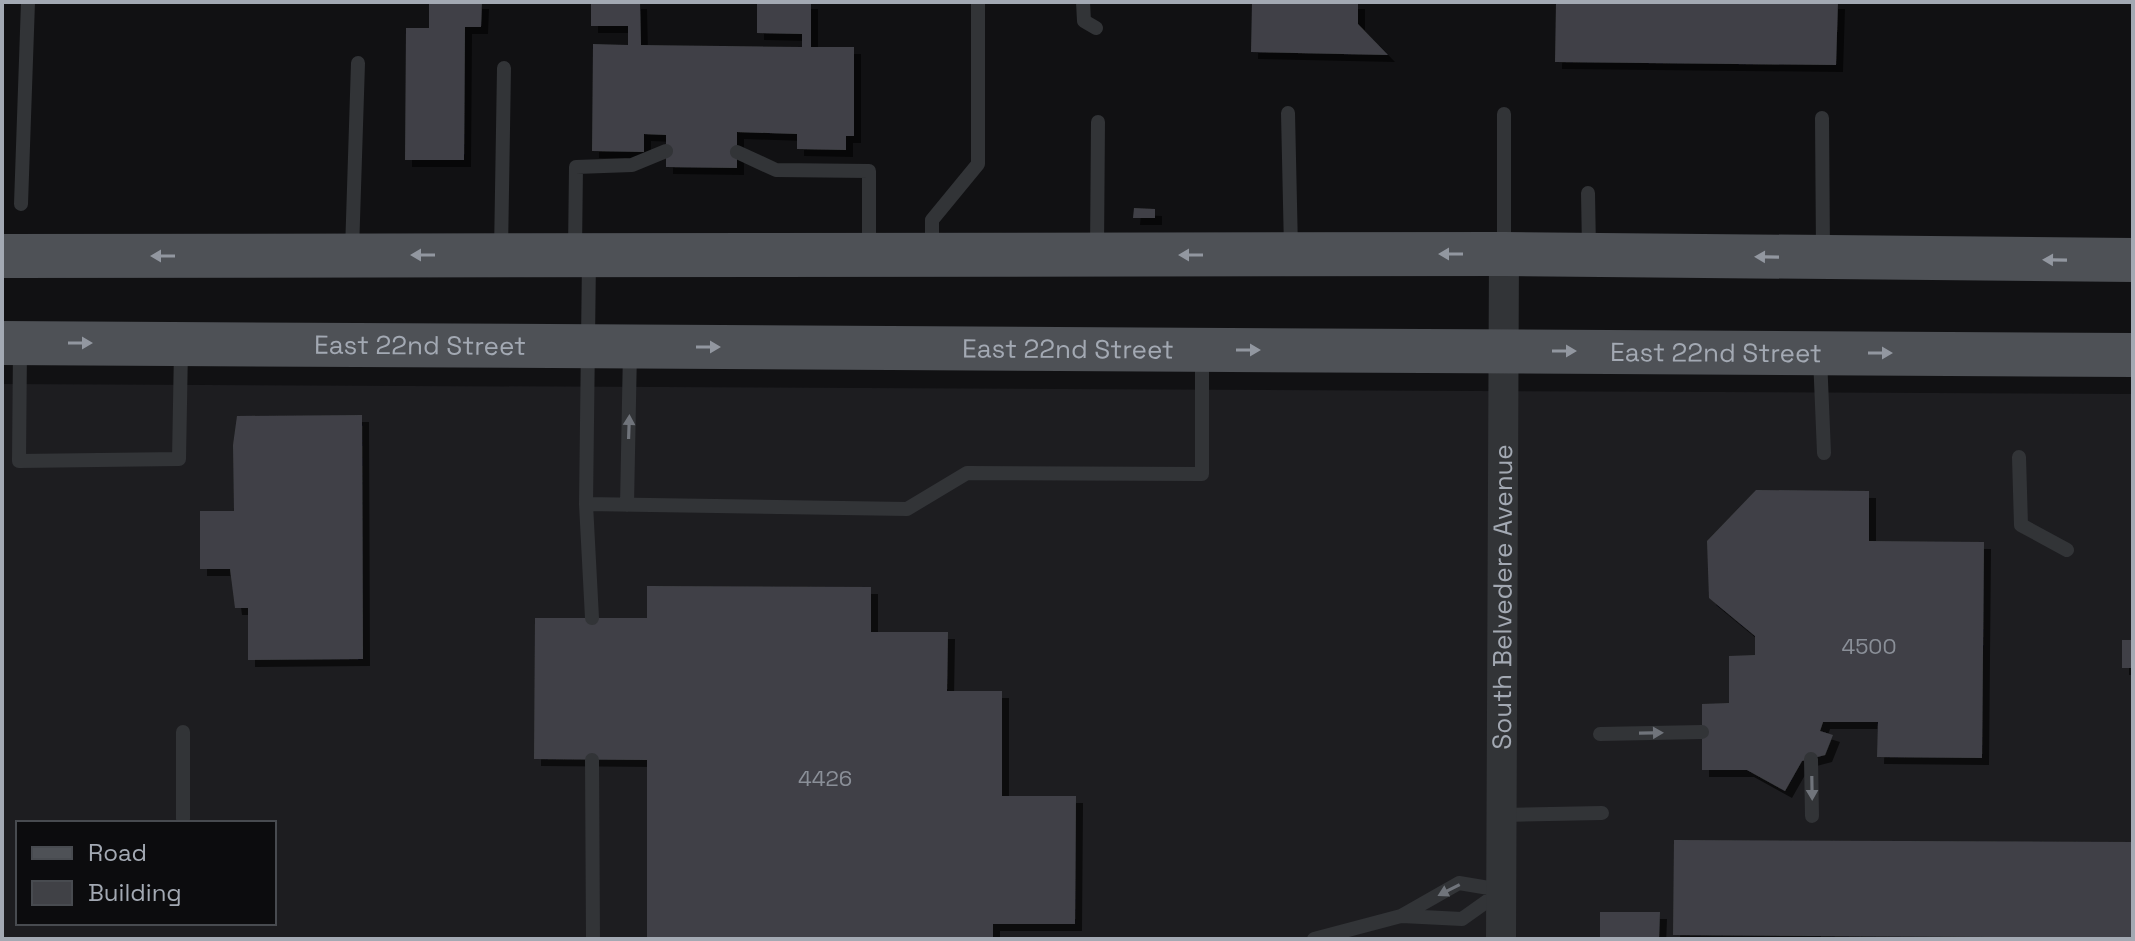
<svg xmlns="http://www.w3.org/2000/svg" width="2135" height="941" font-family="'Space Grotesk',sans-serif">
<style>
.built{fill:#1d1d20;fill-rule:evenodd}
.building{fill:#404146;filter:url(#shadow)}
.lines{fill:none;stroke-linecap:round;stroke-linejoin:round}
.lane{stroke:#323437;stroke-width:14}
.street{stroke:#323437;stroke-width:30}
.primary{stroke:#4e5156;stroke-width:44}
.oneway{fill:#9297a0}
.oneway2{fill:#70747b}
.labels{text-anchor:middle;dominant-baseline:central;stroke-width:6;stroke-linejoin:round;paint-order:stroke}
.number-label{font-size:22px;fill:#8a8f98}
.street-label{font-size:26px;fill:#a3a9b3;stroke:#0c0c0e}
</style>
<defs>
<filter id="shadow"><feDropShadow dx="7" dy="7" stdDeviation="0" flood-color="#0009"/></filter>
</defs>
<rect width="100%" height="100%" fill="#111113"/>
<path class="built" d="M2,384L2133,394V939H2ZM18,823H274V923H18Z"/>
<path class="building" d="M429,2H482L481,27H465L464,160H405L406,28H429Z
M591,2H640L641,45L802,47V34L757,33V2H811V47H854V136H846V150L797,149V134L737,132V168L666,167V135L644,134V152L592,151L593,44L628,45V26H591Z
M1252,2H1358V24L1388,55L1251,52Z
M1556,2H1838L1836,65L1555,62Z
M1134,208L1155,209V218H1133Z
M362,415L363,659L248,660V608H235L230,569H200V511H234L233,445L237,416Z
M1756,490L1869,491V541L1984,542L1982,758L1877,757L1878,722H1823L1820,731L1833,735L1825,755L1802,761L1785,791L1747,770H1702V704L1729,703V656L1755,655V636L1709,598L1707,541Z
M647,586L871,587V632H948L947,691H1002V796H1076L1075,924H993V939H647V760L534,759L535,618H647Z
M2122,640H2133V668H2122Z
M1674,840L2133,842V938L1673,935Z
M1600,912H1660L1659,939H1600Z"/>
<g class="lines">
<path class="lane" d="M1083,2L1084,21L1096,28
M1288,113L1291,249
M1822,118L1823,253
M737,152L776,170L869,171V251
M1588,193L1589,249
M21,204L28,2
M1097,249L1098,122
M575,250L576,167L632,165L666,151
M932,250V220L978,164V2
M1504,250V114
M352,251L358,63
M501,252L504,68
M589,259L586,504L592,618
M20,347L19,461L179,459L181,349
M1820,357L1824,453
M2019,457L2021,525L2067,550
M586,504L907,509L967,473L1202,474V354
M627,505L630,350
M1600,734L1702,732
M1811,759L1812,816
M592,760L593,939
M1502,815L1602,813
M183,819V732
M1402,916L1462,919L1500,892
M1314,939L1401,916L1459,883L1501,890"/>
<path class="street" id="s1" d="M1501,939L1504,254"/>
<g class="primary">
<path d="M2,256L1504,254L2133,260"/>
<path id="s2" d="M2,343L2133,355"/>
</g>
</g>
<defs><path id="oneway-solid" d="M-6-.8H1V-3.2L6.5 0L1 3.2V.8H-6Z" transform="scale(2)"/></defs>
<g class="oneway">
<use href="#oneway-solid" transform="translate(1451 254) rotate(180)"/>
<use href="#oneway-solid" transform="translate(423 255) rotate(180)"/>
<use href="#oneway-solid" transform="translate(1191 255) rotate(180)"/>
<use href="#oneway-solid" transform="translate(163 256) rotate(180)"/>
<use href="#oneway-solid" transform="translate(1767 257) rotate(-179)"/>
<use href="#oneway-solid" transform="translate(2055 260) rotate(-179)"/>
<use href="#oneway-solid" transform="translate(80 343)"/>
<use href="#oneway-solid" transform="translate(708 347)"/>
<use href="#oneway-solid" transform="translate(1248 350)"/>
<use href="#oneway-solid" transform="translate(1564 351)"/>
<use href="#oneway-solid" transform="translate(1880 353)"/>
</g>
<g class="oneway2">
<use href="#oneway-solid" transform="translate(629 427) rotate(-88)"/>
<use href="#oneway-solid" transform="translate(1651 733) rotate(-1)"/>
<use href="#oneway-solid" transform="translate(1812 788) rotate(89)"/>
<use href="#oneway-solid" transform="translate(1449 890) rotate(153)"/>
</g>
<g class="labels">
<g class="number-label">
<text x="1869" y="646">4500</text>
<text x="825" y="778">4426</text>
</g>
<g class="street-label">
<text stroke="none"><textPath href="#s2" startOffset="418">East 22nd Street</textPath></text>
<text stroke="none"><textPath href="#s2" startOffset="1066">East 22nd Street</textPath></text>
<text stroke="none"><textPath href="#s2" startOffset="1714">East 22nd Street</textPath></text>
<text stroke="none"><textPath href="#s1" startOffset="342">South Belvedere Avenue</textPath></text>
</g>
</g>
<rect width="2135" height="941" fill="none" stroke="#a3a9b3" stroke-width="8"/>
<rect x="16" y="821" width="260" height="104" fill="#0c0c0e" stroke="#484b50" stroke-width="2"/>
<rect x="32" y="847" width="40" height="12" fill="#4e5156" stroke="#484b50" stroke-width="2"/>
<text x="88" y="861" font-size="24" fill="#a3a9b3">Road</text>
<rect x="32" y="881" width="40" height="24" fill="#404146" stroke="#484b50" stroke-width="2"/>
<text x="88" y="901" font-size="24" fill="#a3a9b3">Building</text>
</svg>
